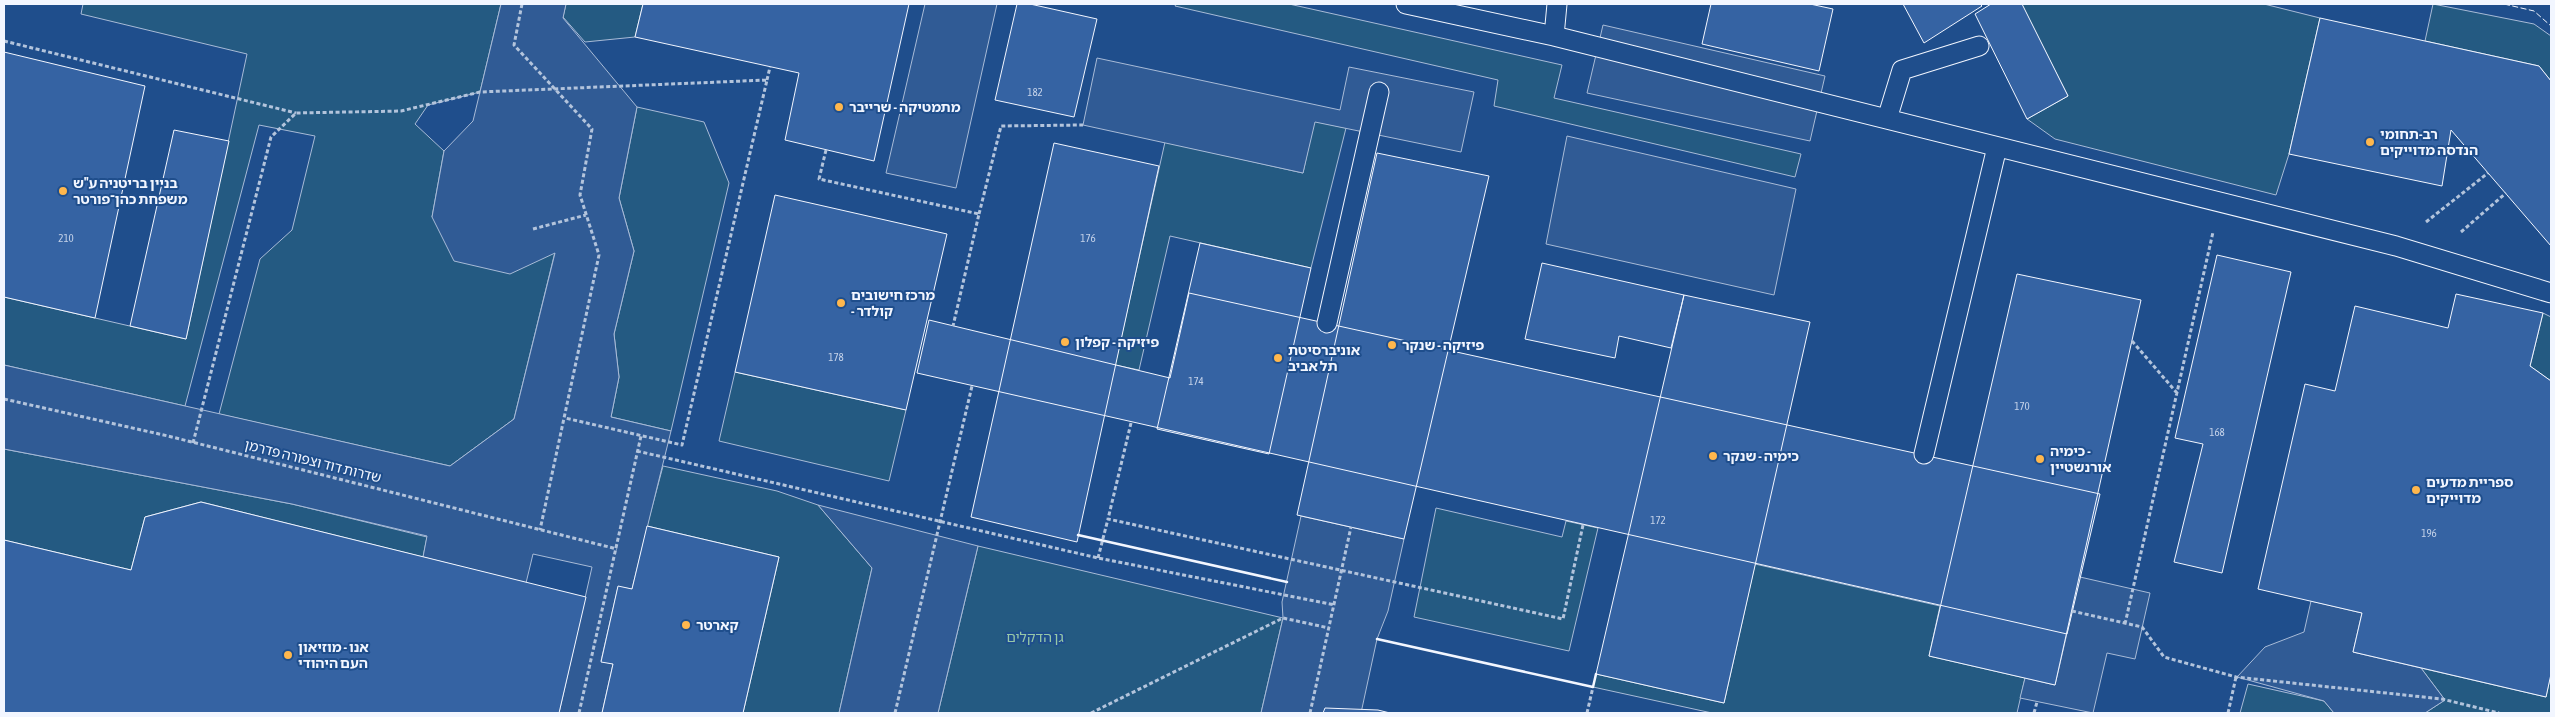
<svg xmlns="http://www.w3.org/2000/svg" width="2555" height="717" font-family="'Asap Condensed','Noto Sans Hebrew',sans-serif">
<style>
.green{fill:#245a82;stroke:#a8bbd7}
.parking{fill:#305b95;stroke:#a8bbd7}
.building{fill:#3563a3;stroke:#f2f6ff}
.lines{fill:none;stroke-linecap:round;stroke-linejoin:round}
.service-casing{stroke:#f2f6ff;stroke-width:21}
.path{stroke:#b3c4dc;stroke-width:3;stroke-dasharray:4 2.5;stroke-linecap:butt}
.service{stroke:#1f4e8c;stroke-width:19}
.fence{stroke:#f2f6ff;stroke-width:1;stroke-dasharray:6 2.5;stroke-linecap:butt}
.wall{stroke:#f2f6ff;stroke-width:2.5}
.poi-dot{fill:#ffb74d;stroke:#1f4e8c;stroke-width:2}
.labels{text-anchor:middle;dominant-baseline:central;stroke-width:4;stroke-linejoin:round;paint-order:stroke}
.number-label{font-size:11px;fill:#c3d1e8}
.poi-label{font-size:14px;font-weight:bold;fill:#f2f6ff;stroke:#1f4e8c;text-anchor:start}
.street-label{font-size:14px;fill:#f2f6ff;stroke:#1f4e8c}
.park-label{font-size:14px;fill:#97c8a6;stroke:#1f4e8c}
</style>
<rect width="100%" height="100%" fill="#1f4e8c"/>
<path class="green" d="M83,4H501L480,92L428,105L415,124L444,151L432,217L555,252L514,419L450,466L219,414L260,259L292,230L315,136L259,125L185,406L4,365V297L186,339L247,54L81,14Z
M566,4H643L635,37L585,42L563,17Z
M1176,4H1289L1562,65L1554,98L1801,154L1795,177L1494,106L1498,80L1175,6Z
M2021,4H2264L2320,18L2289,154L2276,195L2055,139L2027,119L2068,96Z
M2433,4L2534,24L2551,36V81L2539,66L2425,41Z
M637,107L704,122L729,183L671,431L611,417L619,377L614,334L634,251L619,198Z
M1314,121L1346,128L1311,268L1170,236L1139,370L1115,365L1165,142L1303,173Z
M2543,313L2551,317V381L2530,366Z
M735,372L906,410L889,481L719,441Z
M4,449L292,504L427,537L423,557L201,502L145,517L131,570L4,540Z
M663,466L777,491L818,505L872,568L839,713H743L779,557L647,526Z
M1436,508L1562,537L1566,521L1598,528L1569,651L1414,617Z
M978,546L1283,618L1261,713H938Z
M1755,564L1940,606L1929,656L2025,678L2017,713H1712L1593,687L1596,674L1724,703Z
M2421,668L2546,697L2551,674V713H2425L2445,700Z
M2248,684L2324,701L2334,713H2240Z"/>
<path class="parking" d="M501,4H566L563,18L637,107L619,198L634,251L614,334L619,377L611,417L671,431L632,589L618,587L601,661L613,664L602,713H559L592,567L533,554L526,583L423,557L427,536L292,504L4,449V365L450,466L514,419L555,253L510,274L454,261L432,217L444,151L473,121Z
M925,4H997L956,188L886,173Z
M1603,25L1825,76L1810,141L1587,93Z
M1097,58L1340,110L1349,67L1474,92L1461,152L1315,122L1303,173L1083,125Z
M1567,136L1796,189L1774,295L1546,244Z
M818,505L978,546L938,713H839L872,568Z
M1301,516L1404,539L1388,611L1377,639L1361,713H1261L1283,618L1282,602Z
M2080,577L2150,593L2135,659L2107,653L2093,713L2020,698L2025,678L2055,685Z
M2311,601L2362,613L2353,652L2421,668L2445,700L2425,713H2334L2324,701L2237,677L2265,647L2304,632Z"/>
<path class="building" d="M643,4H909L874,161L785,140L799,73L635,37Z
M1017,4H1030L1097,19L1074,117L995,100Z
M1711,4H1810L1833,9L1819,71L1702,44Z
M1903,4H1980L1982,6L1924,43Z
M1991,4H2022L2068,96L2027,119L1975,14Z
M2320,18L2539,66L2551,81V246L2451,130L2442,186L2289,154Z
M4,52L145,86L95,318L4,297Z
M174,130L229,141L186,339L130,326Z
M1054,143L1159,166L1077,542L971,517Z
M1377,153L1489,176L1404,539L1297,515Z
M775,195L947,234L906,410L735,372Z
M1200,243L1311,268L1269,454L1157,429Z
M2217,255L2291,272L2222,573L2174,562L2203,444L2175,438Z
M1542,263L1684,295L1671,348L1619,336L1615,358L1525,339Z
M2017,274L2141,300L2055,685L1929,656Z
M1189,293L2100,494L2067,634L917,373L929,320L1170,378Z
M2456,294L2543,313L2530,366L2551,381V674L2546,697L2353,652L2362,613L2258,589L2305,384L2335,391L2355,306L2448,328Z
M1684,295L1810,322L1724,703L1596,674Z
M201,502L586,597L559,713H4V540L131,570L145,517Z
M647,526L779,557L743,713H602L613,664L601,662L618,586L632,589Z
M1325,708L1378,710L1390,713H1323Z"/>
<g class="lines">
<g class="service-casing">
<path id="service" d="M1406,4L1554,36
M1557,4L1554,36L2396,246L2551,293
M1887,119L1902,70L1979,46
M1327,323L1379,92
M1924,454L1997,147"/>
</g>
<path class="path" d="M522,4L514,45L592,129L580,195L599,255L540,530
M4,41L296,113
M767,80L770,67
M826,150L819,179L979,214L953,326
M979,214L1001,126L1083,125
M2426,222L2488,173
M533,229L586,215
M2461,232L2506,193
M2132,341L2177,393
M4,399L168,436L617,549
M1131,423L1108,519L1563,619L1583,525
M193,443L271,137L296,113L401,111L480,92L767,80L682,445L565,418
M637,451L1098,558L1335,605
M1098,558L1108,519
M2072,611L2142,627L2164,657L2236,677L2442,699L2499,713
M2125,624L2213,232
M579,713L641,436
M895,713L972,386
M1091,713L1283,618L1329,628
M1310,713L1351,527
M1587,713L1593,687
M2034,713L2037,702
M2228,713L2236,677"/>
<use href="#service" class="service"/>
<path class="fence" d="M2504,4L2534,11L2551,26"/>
<path class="wall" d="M1078,535L1287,582
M1377,639L1593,687L1596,674"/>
</g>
<g class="poi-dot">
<circle cx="839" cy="107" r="5"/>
<circle cx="2370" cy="142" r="5"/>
<circle cx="63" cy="191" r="5"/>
<circle cx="841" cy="303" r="5"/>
<circle cx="1065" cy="342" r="5"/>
<circle cx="1392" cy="345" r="5"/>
<circle cx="1278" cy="358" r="5"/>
<circle cx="1713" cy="456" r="5"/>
<circle cx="2040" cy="459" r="5"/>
<circle cx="2416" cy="490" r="5"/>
<circle cx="686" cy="625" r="5"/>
<circle cx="288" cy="655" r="5"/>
</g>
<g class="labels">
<g class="number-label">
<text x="1035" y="92">182</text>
<text x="66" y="238">210</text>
<text x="1088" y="238">176</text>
<text x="836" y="357">178</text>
<text x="1196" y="381">174</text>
<text x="2022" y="406">170</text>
<text x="2217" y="432">168</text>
<text x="1658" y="520">172</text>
<text x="2429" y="533">196</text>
</g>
<g class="poi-label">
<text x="849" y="107">מתמטיקה - שרייבר</text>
<text x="2380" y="134">רב-תחומי<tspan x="2380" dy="16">הנדסה מדוייקים</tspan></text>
<text x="73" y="183">בניין בריטניה ע''ש<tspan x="73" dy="16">משפחת כהן־פורטר</tspan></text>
<text x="851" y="295">מרכז חישובים<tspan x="851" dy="16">- קולדר</tspan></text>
<text x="1075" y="342">פיזיקה - קפלון</text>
<text x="1402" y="345">פיזיקה - שנקר</text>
<text x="1288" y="350">אוניברסיטת<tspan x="1288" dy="16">תל אביב</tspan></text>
<text x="2050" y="451">כימיה -<tspan x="2050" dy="16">אורנשטיין</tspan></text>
<text x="1723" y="456">כימיה - שנקר</text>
<text x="2426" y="482">ספריית מדעים<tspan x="2426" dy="16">מדוייקים</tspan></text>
<text x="696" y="625">קארטר</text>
<text x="298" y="647">אנו - מוזיאון<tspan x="298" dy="16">העם היהודי</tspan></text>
</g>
<g class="street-label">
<text transform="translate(313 461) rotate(14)">שדרות דוד וצפורה פדרמן</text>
</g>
<g class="park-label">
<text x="1035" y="637">גן הדקלים</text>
</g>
</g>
<rect width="2555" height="717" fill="none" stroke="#f2f6ff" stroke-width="10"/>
</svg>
